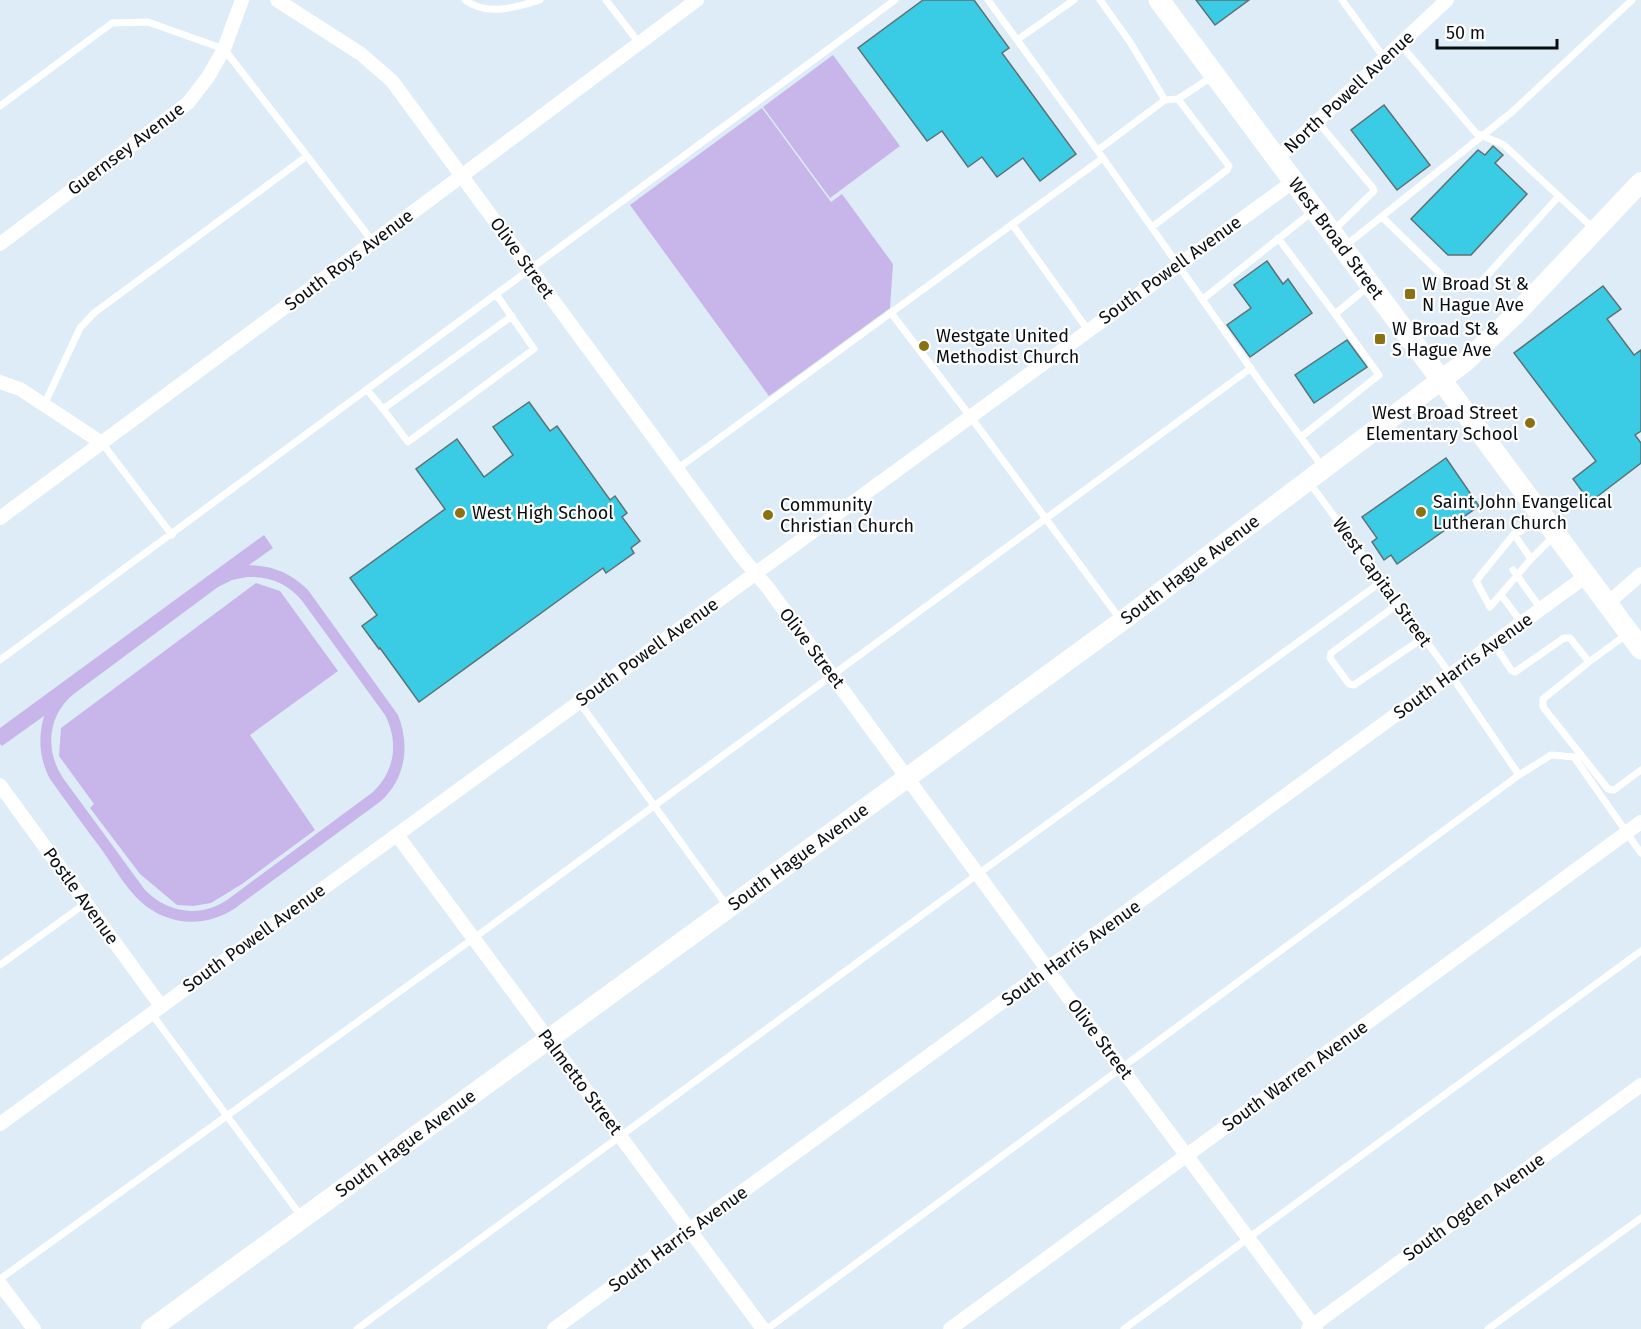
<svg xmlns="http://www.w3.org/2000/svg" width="1641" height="1329" font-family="'Fira Sans',sans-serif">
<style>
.green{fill:#c8b6ea;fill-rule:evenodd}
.building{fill:#3acce4;stroke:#5e7174;stroke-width:1.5}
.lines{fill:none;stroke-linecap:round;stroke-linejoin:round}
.service{stroke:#fff;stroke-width:7}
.minor{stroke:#fff;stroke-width:14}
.secondary{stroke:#fff;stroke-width:20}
.primary{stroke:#fff;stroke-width:21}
.poi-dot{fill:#8a7112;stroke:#fff;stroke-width:2}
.labels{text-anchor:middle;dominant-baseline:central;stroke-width:4.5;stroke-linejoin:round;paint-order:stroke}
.street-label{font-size:18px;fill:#090e12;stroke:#fff}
.poi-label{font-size:18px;fill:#090e12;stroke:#fff;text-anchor:start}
</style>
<rect width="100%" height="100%" fill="#ddecf7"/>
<path class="green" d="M833,55L900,146L830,198L763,107Z
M762,108L831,202L842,194L893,264L890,308L769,396L630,205Z
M264,535L273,548L249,565C273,566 291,573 308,590L398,715C410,745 406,778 381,801L234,909C204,928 167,926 140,901C125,887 114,867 102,850C84,826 67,803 50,779C39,758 38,738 44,716L2,746L0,744V728ZM247,577C270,576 289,584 303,602L385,715C399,742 395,771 373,792L227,900C200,918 167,913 145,890L63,778C44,749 48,714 75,693L218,587L232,580Z
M256,583L280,591L338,671L250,735L315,830L242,884L211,903L193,906L177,905L140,874L90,808L94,804L59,756L61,728Z"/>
<path class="building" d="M923,0H974L1009,48L1002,53L1076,154L1040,181L1023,158L997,177L982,157L968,167L942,131L927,141L858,48Z
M1196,0H1249L1215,25Z
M1384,105L1430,165L1397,190L1351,130Z
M1493,146L1503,155L1495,163L1527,194L1471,255H1448L1411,219L1478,150L1485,155Z
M1267,261L1283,284L1288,279L1312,313L1250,357L1227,325L1251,308L1234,285Z
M1603,286L1621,309L1607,319L1634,355L1641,350V431L1635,435L1641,443V463L1590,502L1573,479L1596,461L1514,353Z
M1347,340L1367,367L1314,403L1295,375Z
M529,402L550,431L557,426L610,500L615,496L627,513L622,517L640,541L631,548L634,553L606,573L603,568L419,702L380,648L379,649L362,626L377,615L350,578L445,509L416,469L457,439L484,477L513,455L493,427Z
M1446,458L1479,506L1397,564L1391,555L1384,560L1372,542L1377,538L1362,517Z"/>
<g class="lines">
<path class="service" d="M465,0C488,17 515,7 540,0
M606,0L639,43
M988,0L1103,158L1263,386L1322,466
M1100,0L1130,42L1165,100
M1342,0L1385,59
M1017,40L1074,0
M1400,44L1476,133L1504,145L1594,229
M0,106L112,23L148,22L224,49L307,156
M1317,121L1373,188L1374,191L1333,231
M1098,150L1165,100L1178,99L1213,76
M1382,217L1456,289L1481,282L1559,196
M1012,224L1088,330
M1152,227L1227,170L1229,166L1178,99
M1278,238L1335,314L1369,286
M1345,246L1512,112L1632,0
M496,294L534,349L408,442L383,409L512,316
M1203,299L1313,211
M891,313L970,416L1120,619
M368,391L383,409
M44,405L80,328L94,313L307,156L373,242
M1301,437L1379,375L1335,314
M102,443L172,535
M677,469L1103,158
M1309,482L1451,675L1519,775L1551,755L1574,757L1641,853
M1537,514L1521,531L1514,534L1476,581L1490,607L1531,559L1553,537
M1514,534L1531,559
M1513,570L1541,609
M1501,595L1522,623
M1398,604L1331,653L1330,658L1349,684L1354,685L1423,638
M1494,644L1511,670L1515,672L1564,638H1570L1589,662L1627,634
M0,660C300,442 597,220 895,0
M1589,662L1543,699V707L1608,789L1614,790L1641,770
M579,702L727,906
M0,965L86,903
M151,1013L301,1216
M0,1279L474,938L1251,368
M357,1329L978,874L1381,582
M767,1329L1519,775
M1124,1329L1641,951
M1488,1329L1641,1218"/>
<path class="minor" d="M277,0L361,54L392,81L677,469L741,556L768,588L1048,970L1316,1329
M1277,159L1447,0
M0,244L188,103L208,77L224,49L242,0
M0,382L20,389L102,443
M0,518L373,242L697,0
M1607,604L1641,574
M0,785L161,1006
M397,835L763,1329
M0,1124L1294,181
M0,1284L34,1329
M554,1329L1586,576
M950,1329L1641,822
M1308,1329L1641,1085"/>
<path class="secondary" id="s1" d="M151,1329L1122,621L1465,362L1515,315L1641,182"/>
<path class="primary" id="s2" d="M1159,0L1641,649"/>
</g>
<g class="poi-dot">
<rect x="1404" y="288" width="12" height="12" rx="3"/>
<rect x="1374" y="333" width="12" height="12" rx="3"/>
<circle cx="924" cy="346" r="6"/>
<circle cx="1530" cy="423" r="6"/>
<circle cx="1421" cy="512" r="6"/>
<circle cx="460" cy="513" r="6"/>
<circle cx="768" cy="515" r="6"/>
</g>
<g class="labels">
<g class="street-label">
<text transform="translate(1349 92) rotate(-43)">North Powell Avenue</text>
<text transform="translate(126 149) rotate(-37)">Guernsey Avenue</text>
<text stroke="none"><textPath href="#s2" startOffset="297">West Broad Street</textPath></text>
<text transform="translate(522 258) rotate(54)">Olive Street</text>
<text transform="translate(349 260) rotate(-37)">South Roys Avenue</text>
<text transform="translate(1170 270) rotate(-36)">South Powell Avenue</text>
<text stroke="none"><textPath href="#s1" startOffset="1287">South Hague Avenue</textPath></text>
<text transform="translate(1382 582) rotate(54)">West Capital Street</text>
<text transform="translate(812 648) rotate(53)">Olive Street</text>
<text transform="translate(647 652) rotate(-36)">South Powell Avenue</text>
<text transform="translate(1463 666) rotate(-36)">South Harris Avenue</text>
<text stroke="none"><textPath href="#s1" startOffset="801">South Hague Avenue</textPath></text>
<text transform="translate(81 896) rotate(54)">Postle Avenue</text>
<text transform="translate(254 938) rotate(-36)">South Powell Avenue</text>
<text transform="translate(1071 953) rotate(-36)">South Harris Avenue</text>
<text transform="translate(1100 1039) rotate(53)">Olive Street</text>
<text transform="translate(1295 1076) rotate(-36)">South Warren Avenue</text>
<text transform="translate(580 1082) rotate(53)">Palmetto Street</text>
<text stroke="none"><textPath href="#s1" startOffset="315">South Hague Avenue</textPath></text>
<text transform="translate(1474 1207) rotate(-36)">South Ogden Avenue</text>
<text transform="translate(678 1239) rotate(-36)">South Harris Avenue</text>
</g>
<g class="poi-label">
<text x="1422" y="284">W Broad St &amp;<tspan x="1422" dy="21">N Hague Ave</tspan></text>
<text x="1392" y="329">W Broad St &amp;<tspan x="1392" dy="21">S Hague Ave</tspan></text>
<text x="936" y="336">Westgate United<tspan x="936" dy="21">Methodist Church</tspan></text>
<text x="1518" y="413" text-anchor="end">West Broad Street<tspan x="1518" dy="21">Elementary School</tspan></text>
<text x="1433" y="502">Saint John Evangelical<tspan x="1433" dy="21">Lutheran Church</tspan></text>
<text x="780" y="505">Community<tspan x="780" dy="21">Christian Church</tspan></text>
<text x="472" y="513">West High School</text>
</g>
</g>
<path d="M1437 39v9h120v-9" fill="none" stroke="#090e12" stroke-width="3"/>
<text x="1446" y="39" font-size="18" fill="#090e12" stroke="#ffffff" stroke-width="4.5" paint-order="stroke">50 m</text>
</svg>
